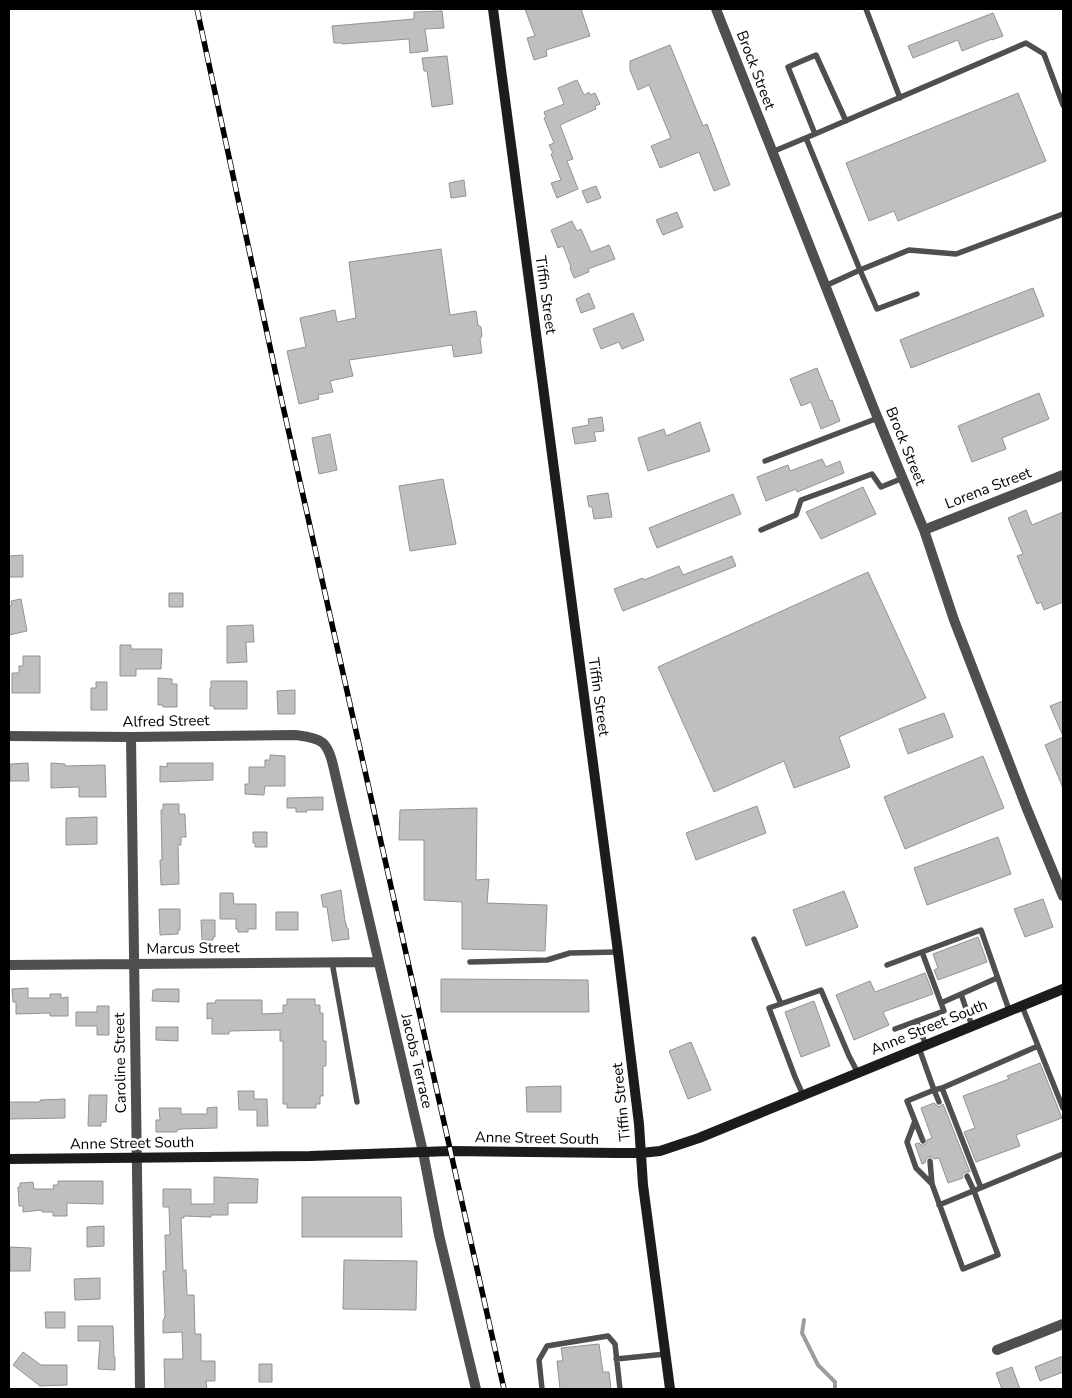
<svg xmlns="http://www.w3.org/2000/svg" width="1072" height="1398" font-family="'Nunito Sans',sans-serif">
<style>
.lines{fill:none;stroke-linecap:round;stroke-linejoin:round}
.stream{stroke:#9d9d9d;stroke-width:4}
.building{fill:#bfbfbf;stroke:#939393}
.lane{stroke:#4f4f4f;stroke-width:5.5}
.street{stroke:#4f4f4f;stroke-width:10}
.secondary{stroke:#1c1c1c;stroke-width:10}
.rail-casing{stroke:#000;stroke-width:5.5}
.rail{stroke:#fff;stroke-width:4;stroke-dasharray:11;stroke-linecap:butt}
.labels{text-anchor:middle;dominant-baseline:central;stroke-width:5;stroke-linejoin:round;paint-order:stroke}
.street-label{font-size:15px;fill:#000;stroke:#fff}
</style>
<rect width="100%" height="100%" fill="#fff"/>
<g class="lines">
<path class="stream" d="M804,1320L802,1333L818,1365L835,1382V1389"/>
</g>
<path class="building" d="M525,9H581L590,36L546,50L547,56L534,60L527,38L535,36Z
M442,11L444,28L425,29L428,51L410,53L409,39L342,44V43H334L332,26L414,19V12Z
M993,13L1003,36L992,40V39L962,51L958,40L913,58L908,46Z
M670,45L703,126L707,124L730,185L714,191L699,152L660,168L651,146L671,138L649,85L638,90L630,70V61Z
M447,56L453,104L432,107L427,71H424L422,58Z
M577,80L584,95L589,92L590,95L595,93L600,104L595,106L596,109L560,125L573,159L567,161L578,189L557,198L551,183L561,180L551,154L553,153L549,145L554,143L544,118L546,117L544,112L564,104L558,88Z
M1018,93L1046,161L898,221L894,211L869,221L846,163Z
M464,180L466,196L451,198L449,183Z
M596,186L601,198L587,203L582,191Z
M677,212L683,227L663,235L656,220Z
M572,221L577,231L581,229L591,252L609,245L615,259L588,269L589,272L574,278L570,268L571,267L563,246L558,248L551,230Z
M441,249L450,315L476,311L478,325L481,327L482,336L480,339L482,353L454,357L452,345L349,360L353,376L330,381L333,392L318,395L319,399L299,404L287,351L306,347L300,318L335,310L337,322L356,318L349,262Z
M1033,288L1044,316L911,368L900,340Z
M589,293L595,308L581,313L576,299Z
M633,313L644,340L622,349L619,342L601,349L593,329Z
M817,368L830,401L832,400L840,421L821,429L811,402L801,406L790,379Z
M1039,393L1049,419L1002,438L1006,449L972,462L958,426Z
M602,417L604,431L594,432L596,441L575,444L572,428L589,425L588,419Z
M700,422L710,451L648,471L638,438L664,429L666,436Z
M330,434L337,470L319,474L312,438Z
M822,459L826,467L840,461L844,473L797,492L796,489L766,501L757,477L788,465L790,471Z
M443,479L456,544L410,551L399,486Z
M863,487L876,514L821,539L806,512Z
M608,493L612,517L594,519L592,507H589L587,496Z
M733,494L741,514L657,548L649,528Z
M1026,510L1032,525L1063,512V602L1044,610L1041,602L1037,604L1017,556L1023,554L1008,518Z
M23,555V577H9V556Z
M732,556L736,566L623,611L614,589L643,578L644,580L679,566L683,575Z
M868,572L926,698L839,737L850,767L794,788L784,761L714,792L658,667Z
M169,593H183V607H169Z
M21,599L27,631L9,635V606L12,605L11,601Z
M253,625L254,642H246L247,662L227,663V626Z
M120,645H131V649H162L161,669H136V676H120Z
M23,656H40V693H12V673H19V666H23Z
M158,678L172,679V684H177V707H163V705H158Z
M211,681H247V709H214V706H210V688H211Z
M96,682H107V710H91V688H96Z
M295,690V714H278L277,691Z
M1063,701V736L1050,706Z
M944,713L953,737L908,754L899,729Z
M1063,737V788L1045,745Z
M270,755L285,756V786H265L264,795L245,794V784H249V767H265V760H270Z
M983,756L1004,808L905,849L884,797Z
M28,763L29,781H10V764Z
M51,763L65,764V766L105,765L106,797H79V787L51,788Z
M167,763H213V780L160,782V766L167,767Z
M323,797V810H306L307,812H296V808H287V798Z
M163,804H179V814H185L186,837H181V845H178L179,884L161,885L160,860H162L161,810H163Z
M757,806L766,833L696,860L686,833Z
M477,808L476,880L489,879L487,903L547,905L545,951L462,949V902L424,900V840H399L400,810Z
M97,817V844L66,845V818Z
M253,832H267V847H255V843H253Z
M998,837L1011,874L927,905L914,868Z
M341,890L345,921L347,928H348L349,939L332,941L327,907H323L321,895Z
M844,891L858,927L806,946L793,910Z
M220,893H233L234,904H256V929H248V932H238V929H236V919H220Z
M1043,899L1053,927L1025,937L1014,909Z
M159,909H180V930H178V934L160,935Z
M276,912H298V930H276Z
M201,920H215V937H213V940H202Z
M978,937L987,962L938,980L934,970L938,968L933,954Z
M925,973L933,994L883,1012L889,1025L854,1040L836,995L870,981L875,992Z
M441,979L588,980L589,1012H441Z
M28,988V998H50V994H61V998L68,997V1016H50V1013L16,1014V1002H13L12,989Z
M156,989H179V1002L152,1001L153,990H156Z
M287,999H315V1005H320V1013H323V1041H326V1066H323V1096H320V1104H316V1108H287V1104H283V1041H280V1030L229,1031V1034H212V1018L207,1019V1003H215L216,1000H262V1014L283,1013V1005H287Z
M814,1001L830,1046L801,1057L785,1012Z
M97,1006H109V1035H97V1026H76V1012H97Z
M156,1027H178V1041L156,1040Z
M691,1042L711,1090L688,1099L669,1051Z
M1040,1063L1062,1118L1016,1135L1020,1146L976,1162L964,1132L975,1128L963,1096L1009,1079L1007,1076Z
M561,1086V1112H527L526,1087Z
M238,1091H254V1099H267L268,1126H257V1110H239Z
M89,1095H107L106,1122H101V1126H88Z
M65,1099V1118L9,1119V1102H40V1100Z
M934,1103L939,1107L943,1104L970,1172H965L962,1175L963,1178L948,1183L939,1158L934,1159L932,1157H928L926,1159L925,1163L922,1164L915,1144L919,1143L921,1145H924L927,1143V1140L932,1138L921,1108Z
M217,1107V1128L181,1129L177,1130V1132H156V1120H160L159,1108H181V1114H207V1108Z
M214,1177L258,1179L257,1203H228V1215H211V1217L184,1216V1218H181L183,1270H186L187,1295H194L195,1334H201V1361H215V1381H206L207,1389H165L164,1359H183L182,1332L163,1333V1320L164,1319L165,1316L163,1271H166L165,1235H170L169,1207H163V1189H191V1204H214Z
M58,1181H103V1204L67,1203V1216H53V1212H42V1210L23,1212V1206H19L18,1187H20V1183L33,1182L34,1189H54L53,1185H58Z
M302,1197H401L402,1237H302Z
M104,1226V1246L87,1247V1227Z
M10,1247L31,1248L30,1271H10Z
M344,1260L417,1261L416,1310L343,1309Z
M100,1278V1299L75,1300L74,1279Z
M45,1312H65V1328H46Z
M78,1326H113L114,1357H115V1370L98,1369L100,1341H78Z
M599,1344L603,1372H609L611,1389H560L557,1361H563L561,1348Z
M23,1352L41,1365H67V1385L40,1386L13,1365Z
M1063,1356V1372L1040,1381L1035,1367Z
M259,1364H272V1382H259Z
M1012,1367L1020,1389H1002L996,1373Z"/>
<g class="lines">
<path class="lane" d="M866,9L900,98
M815,134L788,67L816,55L846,121
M806,138L860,270L909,250L956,254L1063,214
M772,152L815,134L1026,43L1044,54L1063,105
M825,286L860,270L877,309L917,294
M765,461L878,418
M761,530L796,515L801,500L872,474L881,487L903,478
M754,939L781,1004
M332,962L357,1102
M470,962L547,960L570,953L618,952
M887,965L981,930L1009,1010
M961,994L972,1026
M941,1003L997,978
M1022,1006L1063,1108
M916,1021L926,1045
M895,1029L944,1011L922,952
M919,1048L934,1090L942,1088L981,1188
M942,1088L1038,1046
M803,1095L795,1077L769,1008L821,990L849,1056L858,1073
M915,1121L907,1142L916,1168L932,1184
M923,1141L907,1101L934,1090L939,1102
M930,1161L932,1184L963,1269L998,1255L974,1191L967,1176
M939,1205L1063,1154
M616,1359L666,1354
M542,1389L539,1360L547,1346L608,1336L615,1344L620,1389"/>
<path class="street" d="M716,9L874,409L924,530L954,620L1027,809L1063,896
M924,530L1063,475
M9,736L131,737L295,735C303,736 316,737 323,743C331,751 333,766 336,778L423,1152L439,1235L476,1389
M131,737L140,1389
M9,965L378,962
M997,1350L1063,1324"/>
<path class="secondary" d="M493,9L618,952L639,1124L643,1185L670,1389
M9,1159L310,1156L451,1151L618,1153H641L660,1151L699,1138L1063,989"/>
<g class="rail-casing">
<path id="rail" d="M197,9L280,393L504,1389"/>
</g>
<use href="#rail" class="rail"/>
</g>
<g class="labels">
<g class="street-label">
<text transform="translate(756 70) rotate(69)">Brock Street</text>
<text transform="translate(546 295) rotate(82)">Tiffin Street</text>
<text transform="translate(906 446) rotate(68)">Brock Street</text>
<text transform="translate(988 488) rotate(-21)">Lorena Street</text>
<text transform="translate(599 697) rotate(82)">Tiffin Street</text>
<text transform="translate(166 721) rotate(-1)">Alfred Street</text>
<text transform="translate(193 948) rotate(-1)">Marcus Street</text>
<text transform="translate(929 1027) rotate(-22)">Anne Street South</text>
<text transform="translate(417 1061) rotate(77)">Jacobs Terrace</text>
<text transform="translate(120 1063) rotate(-91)">Caroline Street</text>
<text transform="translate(621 1102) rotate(-96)">Tiffin Street</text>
<text transform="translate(537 1138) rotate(1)">Anne Street South</text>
<text transform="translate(132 1143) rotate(-1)">Anne Street South</text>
</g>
</g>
<rect width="1072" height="1398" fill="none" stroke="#000000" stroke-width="20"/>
</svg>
